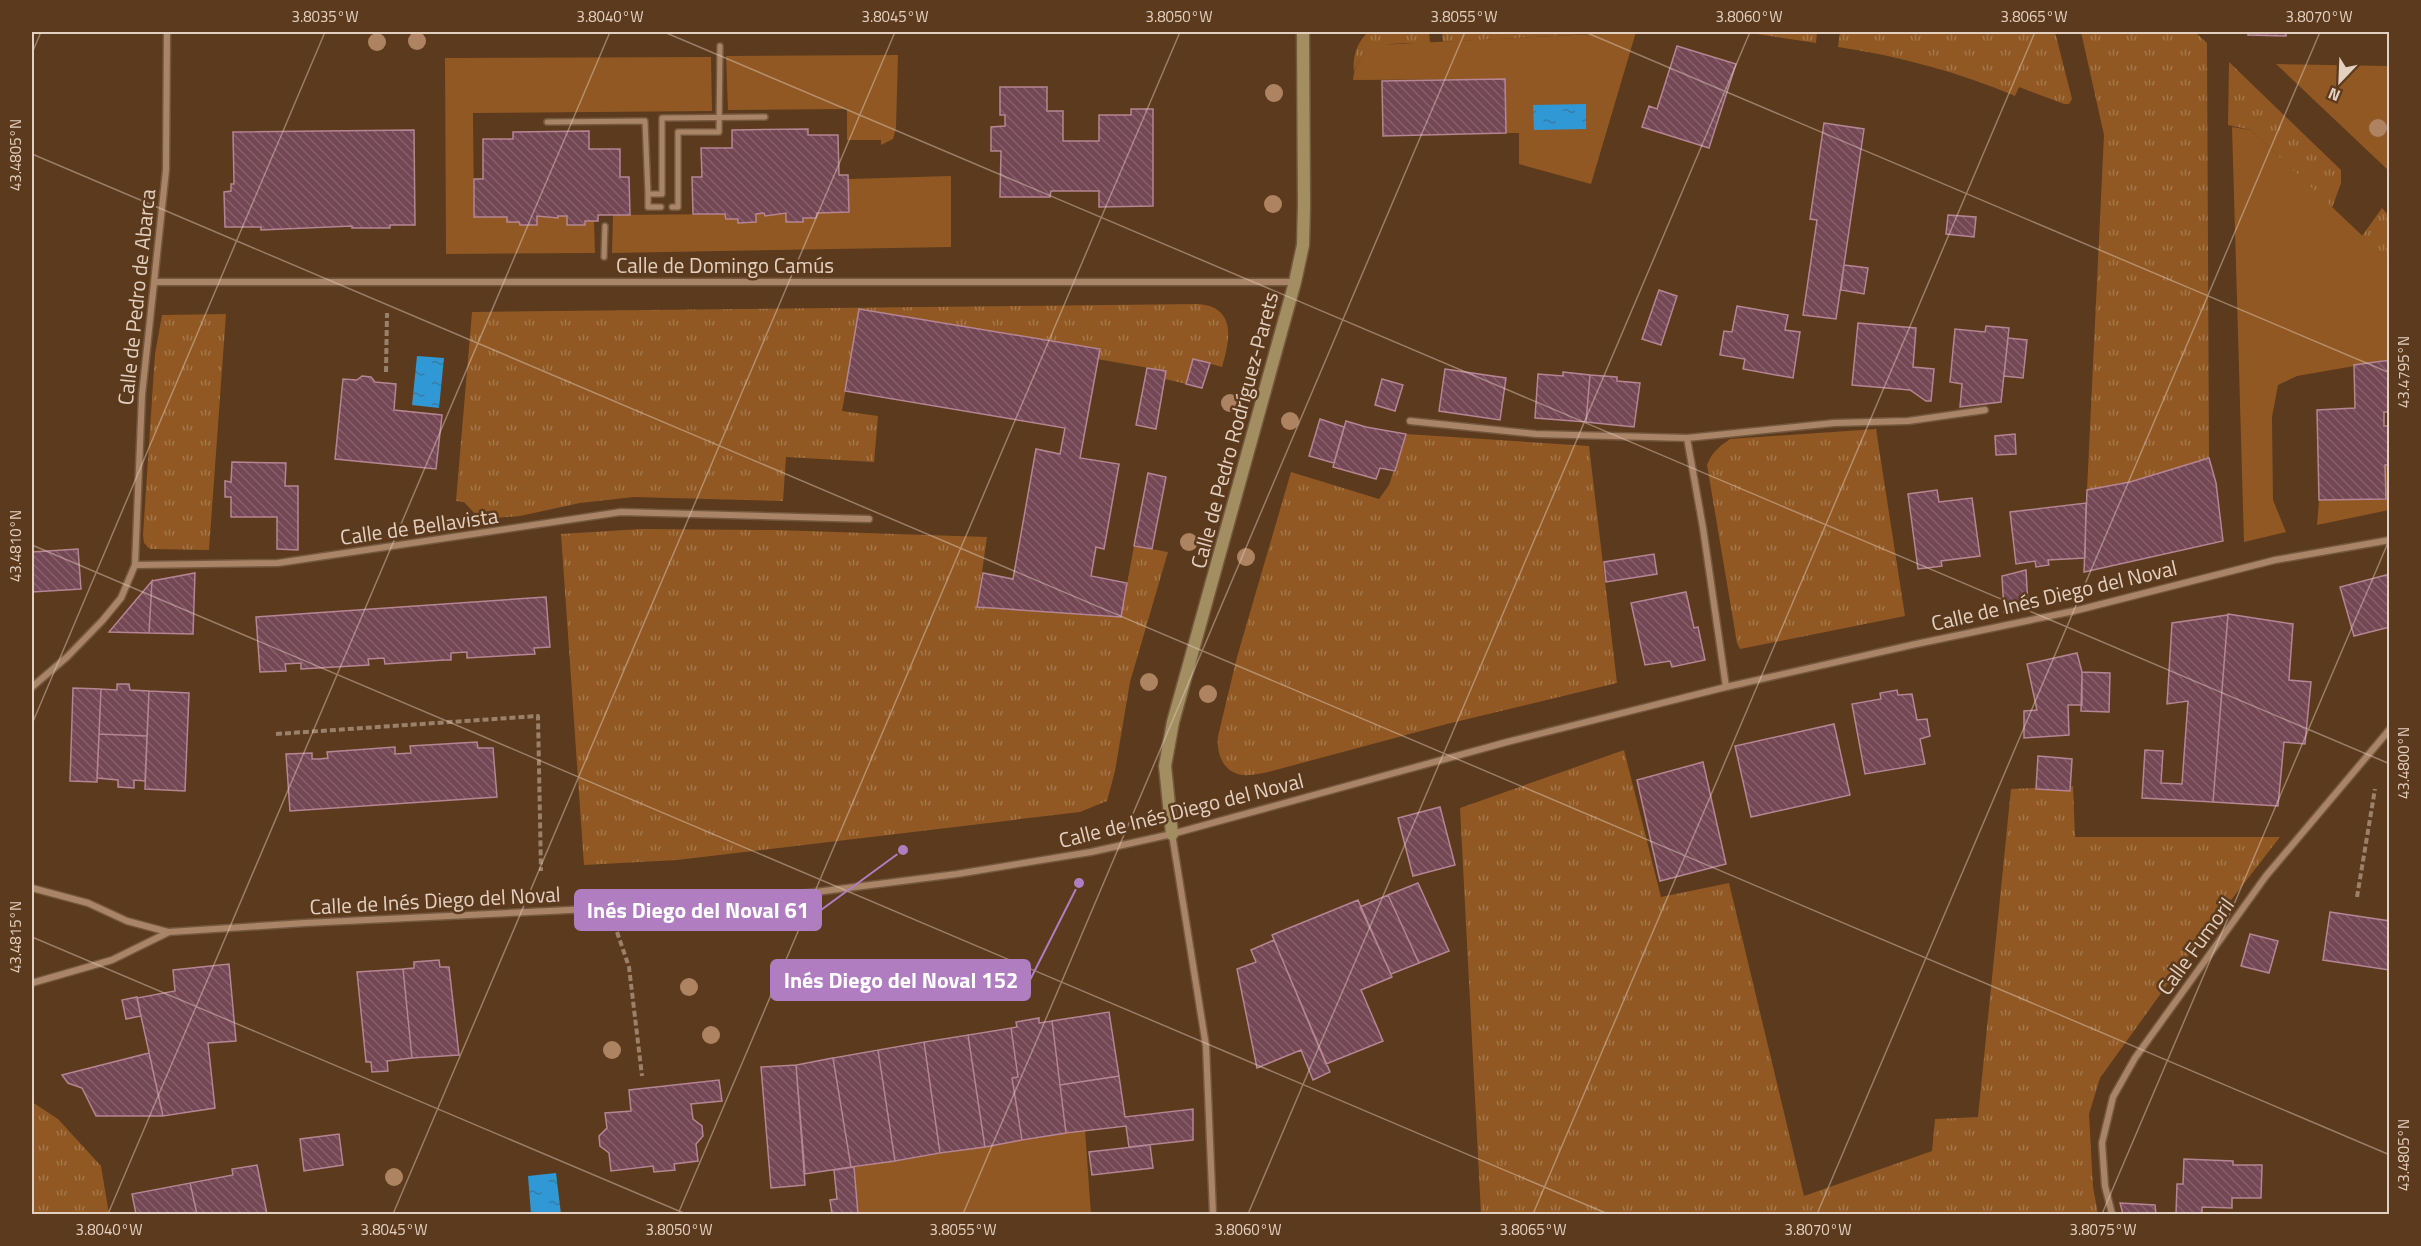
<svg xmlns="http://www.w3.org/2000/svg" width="2421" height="1246" font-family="'Titillium Web',sans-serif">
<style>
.grass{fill:url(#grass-tufts)}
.garden{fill:#915823}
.water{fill:url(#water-ripples)}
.building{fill:url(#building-back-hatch);stroke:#b68593;stroke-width:1.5}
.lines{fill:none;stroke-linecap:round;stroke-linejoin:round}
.pedestrian-casing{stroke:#74583e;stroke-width:8}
.minor-casing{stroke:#74583e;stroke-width:9}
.secondary-casing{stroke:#74583e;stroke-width:15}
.path{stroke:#9b816a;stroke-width:4;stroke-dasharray:6 3;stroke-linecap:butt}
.pedestrian{stroke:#aa8466;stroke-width:5}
.minor{stroke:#aa8466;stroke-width:6}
.secondary{stroke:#a38e62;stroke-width:12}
.tree{fill:#ae8361}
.ticks{fill:none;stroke:#e4d0c0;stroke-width:1.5;stroke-opacity:0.45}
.labels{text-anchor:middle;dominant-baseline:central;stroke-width:5;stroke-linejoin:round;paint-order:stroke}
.street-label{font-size:21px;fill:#e4d0c0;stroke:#5b3a1d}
.leader{fill:none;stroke:#b07ec0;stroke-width:2}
.callout-dot{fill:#b07ec0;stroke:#5b3a1d;stroke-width:2}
.callout{fill:#b07ec0;stroke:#b07ec0;stroke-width:2}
.callout-label{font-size:22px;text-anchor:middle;font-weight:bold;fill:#fff}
.neatline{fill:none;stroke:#e4d0c0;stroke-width:2}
.ticks-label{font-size:15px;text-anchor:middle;fill:#e4d0c0}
</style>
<defs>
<pattern id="grass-tufts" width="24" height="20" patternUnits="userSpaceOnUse" patternTransform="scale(1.5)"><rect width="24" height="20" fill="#915823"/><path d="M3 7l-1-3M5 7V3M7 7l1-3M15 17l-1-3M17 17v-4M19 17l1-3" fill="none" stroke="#a5774b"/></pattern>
<pattern id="water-ripples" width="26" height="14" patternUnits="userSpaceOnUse" patternTransform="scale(1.5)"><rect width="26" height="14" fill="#3098d5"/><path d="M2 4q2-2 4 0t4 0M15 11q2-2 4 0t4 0" fill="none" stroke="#367da6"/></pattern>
<pattern id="building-back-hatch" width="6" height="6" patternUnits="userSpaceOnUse" patternTransform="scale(1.5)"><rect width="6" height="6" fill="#744755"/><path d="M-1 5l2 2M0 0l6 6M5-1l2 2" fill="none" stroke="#88606c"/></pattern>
</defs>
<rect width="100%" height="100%" fill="#5b3a1d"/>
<path class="grass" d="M1368,32H1429L1430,43C1400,44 1365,38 1354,72C1352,58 1357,42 1368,32Z
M1442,32H1628L1443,42Z
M1744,32H1817L1816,43Z
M1840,32H2055L2072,99L2069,104H2064L2019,87L2015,96C1958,72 1899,56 1838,47Z
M2081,32H2195L2207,43L2209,458L2130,482L2087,490L2104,135Z
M2229,62L2341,170V183L2332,208L2251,130L2228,125Z
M2382,208L2389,216V262L2362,236Z
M1198,304C1237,307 1230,340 1222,367L1193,359L1186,384L1165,379L1166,371L1097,359L1099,349L860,309L842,411L878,416L874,462L786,457L783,501L634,497L580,503L520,516L493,518L476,515L464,502L456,501L472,312Z
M226,314L209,550L150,549L144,543L143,535L155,354L162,315Z
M1876,429L1905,616L1740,649L1737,643L1707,465C1712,452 1719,447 1730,439Z
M1406,434L1589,446L1617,683L1447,724L1272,771C1263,773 1252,776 1243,775C1223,773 1216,753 1218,736L1237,657L1291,472L1379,499L1389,485Z
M641,529L776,530L987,537L977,607L1121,617L1134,546L1168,552L1130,682L1115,771L1107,801L1080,812L677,860L584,865L561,534Z
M1624,750L1661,897L1729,883L1804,1196L1932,1151L1935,1119L1978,1117L2011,789L2073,786L2075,837H2280L2190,953L2100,1078L2089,1114L2093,1187L2098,1214H1481L1460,808Z
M32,1102L58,1119L101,1166L109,1214H32Z"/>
<path class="garden" d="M1636,32L1591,184L1519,164V133H1506L1505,79L1353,80C1354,65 1363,52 1377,45Z
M898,55L896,128L893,139L881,145V140H847V109L728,110L726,56Z
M711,57L712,111L473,113L474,217H507V221L519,222L520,225H537V216L558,218V216H567V225H584L585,221H594L595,253L446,254L445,58Z
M2276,64L2389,66V171Z
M2232,127L2251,130L2390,262L2389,360L2297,376L2278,385L2272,417L2273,500L2286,532L2244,542Z
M951,176V247L612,253L613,215L725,214L726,219H738L739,223L756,222V214L764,213L765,216L786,213V222H803V218H816L817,213L848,212V179Z
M2385,465H2389V510L2317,525L2319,500L2385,499Z
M1085,1130L1091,1214H858L854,1167Z"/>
<path class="water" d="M1586,104V129L1534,130L1533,105Z
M417,356L444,358L439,408L412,405Z
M556,1173L561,1214H531L528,1176Z"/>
<path class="building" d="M2249,32H2286V36L2248,35Z
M1677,46L1736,64L1709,148L1642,127L1649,106L1657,109Z
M1505,79L1506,133L1383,136L1382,81Z
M1000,87H1047V111H1063V141H1099V115H1131V109H1153V206L1099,207V191H1051L1050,197H1000L1001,151H991V127L1005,126V115H1000Z
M1824,123L1864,129L1836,319L1803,315L1817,220L1810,219Z
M808,129V135H838L839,175H848L849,212L817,213L816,218H803V222H786V213L765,216L764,213L756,214V222L738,223V219H726L725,214H693L692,177H702L701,148H732V130Z
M414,130L415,225H390V228H352V226L261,230V227H225L224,192L231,191V184H234L233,132Z
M589,131V149H620V177H629L630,215H598V221H585V225H567V216H558V218L537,216V225H520L519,222H507V217H474V179H483V139H513V132Z
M1948,215L1976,217L1974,237L1946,234Z
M1844,265L1868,268L1864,294L1841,290Z
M1659,290L1677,296L1661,345L1642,339Z
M1737,306L1788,315L1785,330L1800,332L1793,378L1743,369L1745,359L1720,355L1724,331L1732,332Z
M859,309L1100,349L1080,458L1119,464L1104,549L1096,547L1091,576L1127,583L1121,617L977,607L983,573L1013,579L1036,449L1060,454L1065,428L845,391Z
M1858,323L1916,328L1913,367L1934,369L1931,401H1926L1910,390L1852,385Z
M1986,326L2009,328L2001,402L1960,407L1962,384L1950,382L1955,329L1985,332Z
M2008,338L2027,340L2023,378L2004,376Z
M1193,359L1210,363L1202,388L1186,384Z
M2390,360V412H2384V426H2390V465H2385L2386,499L2319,500L2317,410L2355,408L2354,365Z
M1147,368L1166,371L1156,429L1136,425Z
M1445,369L1506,378L1500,420L1439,411Z
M1563,372L1590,375L1586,422L1535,418L1538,374L1563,376Z
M1590,375L1617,377V381L1640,383L1634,427L1586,422Z
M362,376L371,377L375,382L396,384L394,410L442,415L436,469L335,459L343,379L357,380Z
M1382,379L1403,385L1395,411L1375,405Z
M1320,419L1344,427L1334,463L1309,456Z
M1346,421L1366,427L1406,434L1395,471L1380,468L1376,479L1333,467Z
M2015,434L2016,454L1996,455L1995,436Z
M2209,458L2216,483L2223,541L2084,572L2087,490L2130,482Z
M232,462L286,463L285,486H298V550L277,549V517H231V497H225V481L231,482Z
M1148,473L1166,477L1152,549L1134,546Z
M1937,490L1939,502L1972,498L1980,556L1941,561L1942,566L1918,569L1908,494Z
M2086,503L2085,558L2048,560L2049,565L2036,567L2035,561L2016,564L2010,512Z
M78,549L81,589L32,592V552Z
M1654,554L1657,574L1606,582L1604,562Z
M2026,570L2028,606L2004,612L2002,576Z
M195,573L193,634L149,633L152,581Z
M2390,574V627L2354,636L2340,587Z
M152,581L149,633L109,632Z
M1686,592L1694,628L1698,627L1705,660L1672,667L1670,661L1645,665L1631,603Z
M546,597L550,647L534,648L535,654L467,658V652L451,653V660H444L385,664L384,658L368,659L369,665L301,669V663L285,664L286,671L260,672L256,617Z
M2228,614L2293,624L2289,680L2311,682L2305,744L2284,742L2278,806L2213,802Z
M2228,615L2213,802L2142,798L2145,750L2163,751L2161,783L2182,784L2188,701L2167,704L2172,623Z
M2077,653L2082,672V705H2068L2069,735L2024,738V711L2037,710L2027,664Z
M2082,672L2110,673L2109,712L2081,711Z
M117,684H129L130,690L149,691L147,736L99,734L101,689L117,690Z
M73,688L101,689L97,782L70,781Z
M1897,690L1898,695L1912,694L1917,720L1927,719L1930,736L1920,739L1925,764L1865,774L1852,704L1881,699L1880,693Z
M149,691L189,693L185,791L145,789Z
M1834,724L1850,795L1751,817L1735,746Z
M99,734L147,736L145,781L134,780V788L118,787V780L97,778Z
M477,742L478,748H493L497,797L290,811L286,754L312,753V759H320L328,758L327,752L395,747V754L411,753L410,746Z
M2038,756L2072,759L2070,791L2036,789Z
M1703,762L1726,864L1660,881L1637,780Z
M1440,807L1455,865L1413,876L1398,818Z
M1418,883L1449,951L1419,963L1388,895Z
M1388,895L1419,963L1391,974L1360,907Z
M1358,900L1392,977L1361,990L1383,1041L1326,1064L1272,935Z
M2330,912L2390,921L2389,970L2323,960Z
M2250,934L2278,941L2269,973L2241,966Z
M1274,940L1330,1072L1313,1080L1301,1050L1257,1068L1237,969L1256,962L1251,950Z
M439,960L440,967H449L459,1055L412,1058L403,969L414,968V962Z
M229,964L236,1041L208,1043L215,1108L163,1116L137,998L175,991L173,970Z
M403,969L412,1058L387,1061L388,1071L372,1072L371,1062H366L357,972Z
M137,997L141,1016L126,1019L122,1000Z
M1109,1012L1119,1076L1060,1085L1052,1021Z
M1039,1018V1023L1052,1021L1066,1133L1022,1140L1012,1078L1018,1077L1011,1028L1017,1027L1016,1022Z
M1011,1028L1018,1077L1012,1078L1022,1140L985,1147L968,1035Z
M968,1035L985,1147L940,1153L924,1042Z
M924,1042L940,1153L895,1161L878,1050Z
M878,1050L895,1161L851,1167L833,1058Z
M149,1053L163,1116H96L82,1088L68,1083L62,1075Z
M833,1058L851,1167L805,1174L796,1065Z
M796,1065L805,1185L771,1188L761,1067Z
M1119,1076L1125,1117L1193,1109V1140L1129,1147L1126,1126L1066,1133L1060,1085Z
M719,1080L722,1101L691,1104L693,1119L702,1126L703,1136L696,1144L698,1161L674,1164L675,1170L654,1172L653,1166L611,1171L609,1153L600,1146L599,1136L607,1128L605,1113L631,1111L629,1090Z
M339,1134L343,1165L304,1171L300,1139Z
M1150,1145L1153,1168L1092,1175L1089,1152Z
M2184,1159L2233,1161V1165H2262L2261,1198H2232V1208L2202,1207V1214H2176L2177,1184H2183Z
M257,1165L267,1214H197L190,1183L233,1175L232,1169Z
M854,1167L858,1214H832L830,1200L837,1199L834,1170Z
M190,1183L197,1214H136L132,1194Z
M2120,1203L2155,1205L2156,1214H2123Z"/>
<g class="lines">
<g class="pedestrian-casing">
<path id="pedestrian" d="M547,122L645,121L648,194H662V118L765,117
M648,194V207H661
M672,207H678V132H719L720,46
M604,257L605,226"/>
</g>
<g class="minor-casing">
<path id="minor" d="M155,282H1295
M1410,421L1536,434L1687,438L1703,528L1726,687
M1687,438L1834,423L1908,421L1985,410
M135,565L278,563L621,512L869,519
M32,687L67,657L102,621L121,598L135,565L142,395L166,170L167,32
M1172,834L1206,1046L1213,1214
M32,888L88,903L127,921L168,932
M32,983L112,960L169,932L305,923L610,908L808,893L957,874L1091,852L1172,834L1507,742L1726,687L1916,644L2074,611L2275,560L2390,540
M2112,1214L2105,1186L2102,1143L2113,1097L2135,1058L2266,876L2390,729"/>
</g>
<g class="secondary-casing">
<path id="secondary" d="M1172,834L1165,766L1173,722L1295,282L1303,245L1304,206L1303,32"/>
</g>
<path class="path" d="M386,372L387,313
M276,734L538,716L541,871
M2357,897L2375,789
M617,932L629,967L642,1076"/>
<use href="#pedestrian" class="pedestrian"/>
<use href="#minor" class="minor"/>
<use href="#secondary" class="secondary"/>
</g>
<g class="tree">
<circle cx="417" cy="41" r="9"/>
<circle cx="377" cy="42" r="9"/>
<circle cx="1274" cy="93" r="9"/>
<circle cx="2378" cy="128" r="9"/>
<circle cx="1273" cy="204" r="9"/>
<circle cx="1230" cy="403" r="9"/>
<circle cx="1290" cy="421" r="9"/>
<circle cx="1189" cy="542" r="9"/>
<circle cx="1246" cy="557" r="9"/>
<circle cx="1149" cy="682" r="9"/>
<circle cx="1208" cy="694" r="9"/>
<circle cx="689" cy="987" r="9"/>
<circle cx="711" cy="1035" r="9"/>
<circle cx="612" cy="1050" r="9"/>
<circle cx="394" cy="1177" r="9"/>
</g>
<path class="ticks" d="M664,32L2390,764M1585,32L2390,373M32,53L41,32M32,154L2390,1155M32,545L1608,1214M32,724L325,32M32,937L686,1214M108,1214L610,32M393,1214L895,32M678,1214L1180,32M963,1214L1465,32M1248,1214L1750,32M1533,1214L2035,32M1817,1214L2320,32M2102,1214L2390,538M2387,1214L2390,1209"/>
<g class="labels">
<g class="street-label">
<text x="725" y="265">Calle de Domingo Camús</text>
<text transform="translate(136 297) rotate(-84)">Calle de Pedro de Abarca</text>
<text transform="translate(1234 430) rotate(-75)">Calle de Pedro Rodríguez-Parets</text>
<text transform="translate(419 526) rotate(-8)">Calle de Bellavista</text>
<text transform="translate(2054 595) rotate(-13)">Calle de Inés Diego del Noval</text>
<text transform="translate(1181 810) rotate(-14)">Calle de Inés Diego del Noval</text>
<text transform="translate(435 900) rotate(-3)">Calle de Inés Diego del Noval</text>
<text transform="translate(2195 946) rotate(-54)">Calle Fumoril</text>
</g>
</g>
<path class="leader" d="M903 850L821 910M1079 883L1030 980"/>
<g class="callout-dot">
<circle cx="903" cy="850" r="6"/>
<circle cx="1079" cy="883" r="6"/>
</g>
<g class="callout">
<rect x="575" y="890" width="246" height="40" rx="6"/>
<rect x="771" y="960" width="259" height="40" rx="6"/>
</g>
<g class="callout-label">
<text x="698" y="918">Inés Diego del Noval 61</text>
<text x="901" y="988">Inés Diego del Noval 152</text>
</g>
<rect width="2421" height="1246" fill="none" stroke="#5b3a1d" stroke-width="66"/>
<g transform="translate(2340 81) rotate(203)" stroke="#5b3a1d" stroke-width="4.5" paint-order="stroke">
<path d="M0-4.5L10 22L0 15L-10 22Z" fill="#e4d0c0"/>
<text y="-9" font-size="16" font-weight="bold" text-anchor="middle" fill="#e4d0c0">N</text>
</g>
<rect x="33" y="33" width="2355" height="1180" class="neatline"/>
<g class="ticks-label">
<text x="325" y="22">3.8035°W</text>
<text x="610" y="22">3.8040°W</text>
<text x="895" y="22">3.8045°W</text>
<text x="1179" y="22">3.8050°W</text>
<text x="1464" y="22">3.8055°W</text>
<text x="1749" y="22">3.8060°W</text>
<text x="2034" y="22">3.8065°W</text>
<text x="2319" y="22">3.8070°W</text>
<text transform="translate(16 155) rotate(-90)" y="5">43.4805°N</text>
<text transform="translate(2404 372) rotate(-90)" y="5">43.4795°N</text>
<text transform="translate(16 546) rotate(-90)" y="5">43.4810°N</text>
<text transform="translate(2404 763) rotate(-90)" y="5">43.4800°N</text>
<text transform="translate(16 937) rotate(-90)" y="5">43.4815°N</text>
<text transform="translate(2404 1155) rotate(-90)" y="5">43.4805°N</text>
<text x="109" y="1235">3.8040°W</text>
<text x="394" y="1235">3.8045°W</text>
<text x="679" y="1235">3.8050°W</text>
<text x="963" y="1235">3.8055°W</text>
<text x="1248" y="1235">3.8060°W</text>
<text x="1533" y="1235">3.8065°W</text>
<text x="1818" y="1235">3.8070°W</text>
<text x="2103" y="1235">3.8075°W</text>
</g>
</svg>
